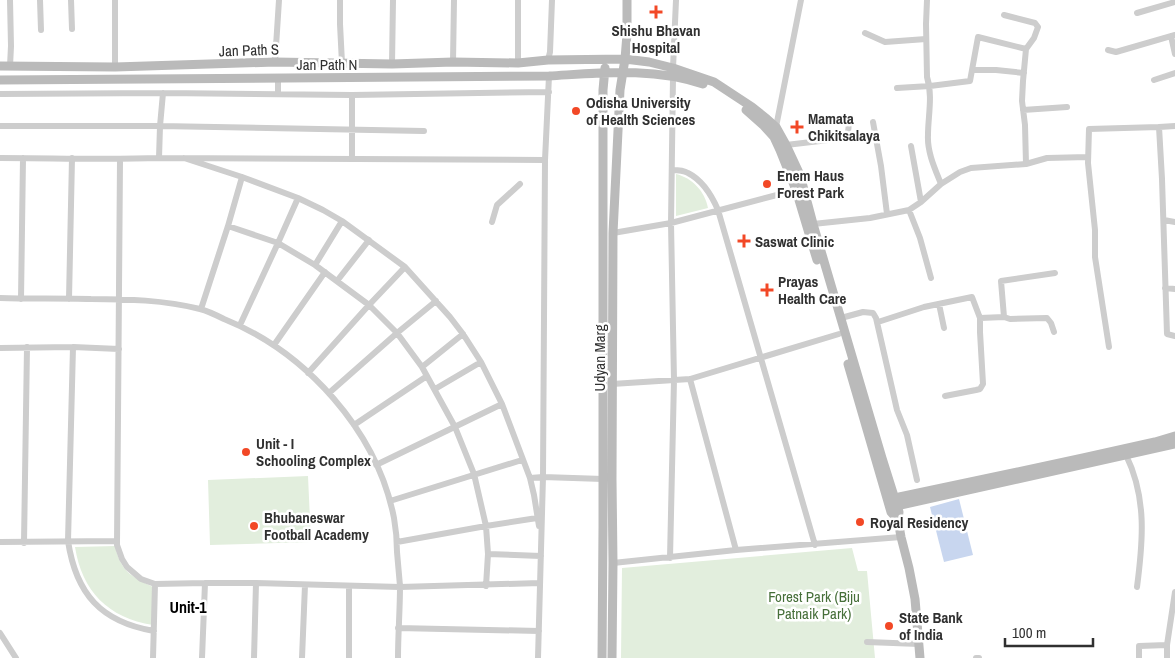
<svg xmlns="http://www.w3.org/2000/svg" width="1175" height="658" font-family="'Archivo Narrow',sans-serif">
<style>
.green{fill:#e2eedd}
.water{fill:#c8d6ef}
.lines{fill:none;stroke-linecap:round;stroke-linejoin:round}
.street{stroke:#cdcdcd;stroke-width:6}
.secondary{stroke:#bababa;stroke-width:9}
.poi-dot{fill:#f24826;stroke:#fff;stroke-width:2}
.labels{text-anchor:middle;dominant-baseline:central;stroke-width:5;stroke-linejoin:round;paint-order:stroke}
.poi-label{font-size:15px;font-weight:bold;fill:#303030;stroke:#fff;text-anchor:start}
.street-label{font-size:15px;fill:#303030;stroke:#fff}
.park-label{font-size:15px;fill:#466f39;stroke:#fff}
.neighbourhood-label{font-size:16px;font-weight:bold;fill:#000;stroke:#fff}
</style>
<rect width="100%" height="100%" fill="#fff"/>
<path class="green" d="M676,174C692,178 705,191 708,208L676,216Z
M308,476L311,542L210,545L208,480Z
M115,546C121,572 131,576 153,587V625C108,618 82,591 75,547Z
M852,548L858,571H867L875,658H621L622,568Z"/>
<path class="water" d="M959,499L973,555L944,562L930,507Z"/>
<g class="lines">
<path class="street" d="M40,0L41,30
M71,0L72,29
M340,0V24L342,63
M927,0L926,24L927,77C933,96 928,116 928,135C927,152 935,169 941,184
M1137,13L1175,2
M1004,15L1035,23L1038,27L1034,38L1026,49
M865,33L885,42L926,39
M1171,36L1175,54
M1108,50L1116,52L1175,35
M548,60L550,52L552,0
M275,62L279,0
M453,62L454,0
M518,63V0
M392,64L393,0
M10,66L11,46L10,0
M115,67V0
M673,68L676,0
M972,70H996L1024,73
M1154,80L1175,73
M897,88L930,86L970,81L978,37L1026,49L1023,81L1022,101L1025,125L1026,164
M0,94L163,93L352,95L549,92
M278,94V78
M1023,110L1067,107
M873,122L881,166L887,214
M0,126H160L424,131
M1175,126L1159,127L1162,179L1167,334L1175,336
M776,127L801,0
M911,146L921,202
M783,147L786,145L837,139C850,136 848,132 849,121
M0,158C53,158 106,160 159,158L545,160
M159,158L160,126L163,93
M184,158L242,177L298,198L323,210L342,221L405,267L450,317L463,334L481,362L502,404L530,478L534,495L539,526
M352,159V95
M120,160L117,545L122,559L127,567L141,579L155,584L205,583H256L400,587L540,583
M672,170C677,170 683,170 688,173C702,180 712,196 718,210L815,545
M909,210L920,238L931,278
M1164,220L1175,222
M492,222L497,205L520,184
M813,224L870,218L909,210L921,202L941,184L960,172L971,168L1026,164L1047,158L1088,157
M228,226L242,177
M613,233L671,223L796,190
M315,265L342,221
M337,281L369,240
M1165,288L1175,289
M0,298C30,299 61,298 91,299C127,299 164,300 200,309C208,311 216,315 224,319C306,352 377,431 394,518C396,529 397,541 397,552C398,563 399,575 400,586C400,610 398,634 398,658
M21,299L23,158
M69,299L72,158
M939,304L944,328
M201,309L228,226L278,243L315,265L369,305L397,333L422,367L455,427L474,474L486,526L488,554L486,586
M1004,317L1010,319L1047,318L1051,323L1054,332
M841,318L863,312L873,313L876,318L897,410L907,435L917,480
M980,318L1004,317L1001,281L1055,273
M878,322L924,307L972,297L980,318V332L983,384L980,389L976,390L945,396
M240,325L278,243L298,198
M274,345L325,272
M73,347L68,541C76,594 101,622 154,631
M1109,347L1095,257V230L1088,163L1089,129L1159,127
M0,348L73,347L119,349
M422,367L463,334
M308,373L369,305L405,267
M690,379L736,550
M612,384L690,379L839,334
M435,389L481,362
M329,393L397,333L436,301
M354,425L427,376
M1126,455C1147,498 1143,541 1137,587
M376,465L502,404
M530,478L543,477L603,479
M390,501L522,460
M0,542L117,541
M397,542L486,526L537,518
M24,543L27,347
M488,554L541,556
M670,558L674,380L671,223L673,77
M613,563L736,550L901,537
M398,628L539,631
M0,633L16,658
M867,642L919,644
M153,658L155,584
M202,658L205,583
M254,658L256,583
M302,658L305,585
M349,658V586
M538,658L543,477L545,160L549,76
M976,658H979
M1139,658V646L1167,645
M1167,658V645L1175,592"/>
<path class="secondary" d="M0,66L115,67L275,62L392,64L453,62L518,63L548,60L625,59L649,62L673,68L714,82L752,107L767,119L776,127L786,145L800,175L813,224L882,458L899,512L898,520L901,537L909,568L915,599L920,658
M0,80L549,76C601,73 653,67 703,84
M746,110L764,126L774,137L780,150L796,190L817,260
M848,364L891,512L898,520
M890,499L1083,458L1155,442L1175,436
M892,507L1175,444
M602,658L603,527V90L605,68
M612,658L613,563L612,479L613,233L620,90L625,59L627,34V0"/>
</g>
<g class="poi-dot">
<path d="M653.5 4.5h5v5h5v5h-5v5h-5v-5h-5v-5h5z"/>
<circle cx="576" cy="111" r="5"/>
<path d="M794.5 119.5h5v5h5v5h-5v5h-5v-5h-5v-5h5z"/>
<circle cx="767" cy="184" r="5"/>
<path d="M741.5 233.5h5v5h5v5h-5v5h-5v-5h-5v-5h5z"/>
<path d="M764.5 282.5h5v5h5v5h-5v5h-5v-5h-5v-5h5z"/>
<circle cx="246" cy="452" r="5"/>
<circle cx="860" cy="522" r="5"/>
<circle cx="254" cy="526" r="5"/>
<circle cx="889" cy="626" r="5"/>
</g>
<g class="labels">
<g class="poi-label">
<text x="656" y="30" text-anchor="middle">Shishu Bhavan<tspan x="656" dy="17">Hospital</tspan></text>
<text x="586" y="102">Odisha University<tspan x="586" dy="17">of Health Sciences</tspan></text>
<text x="808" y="118">Mamata<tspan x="808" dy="17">Chikitsalaya</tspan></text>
<text x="777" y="175">Enem Haus<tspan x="777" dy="17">Forest Park</tspan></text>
<text x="755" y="241">Saswat Clinic</text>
<text x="778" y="281">Prayas<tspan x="778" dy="17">Health Care</tspan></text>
<text x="256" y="443">Unit - I<tspan x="256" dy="17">Schooling Complex</tspan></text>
<text x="264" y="517">Bhubaneswar<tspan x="264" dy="17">Football Academy</tspan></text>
<text x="870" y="522">Royal Residency</text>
<text x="899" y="617">State Bank<tspan x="899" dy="17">of India</tspan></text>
</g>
<g class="street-label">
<text transform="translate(249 50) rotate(-2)">Jan Path S</text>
<text x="327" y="64">Jan Path N</text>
<text transform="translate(599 358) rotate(-90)">Udyan Marg</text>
</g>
<g class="park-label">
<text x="814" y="596">Forest Park (Biju<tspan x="814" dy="17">Patnaik Park)</tspan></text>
</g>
<g class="neighbourhood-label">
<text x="188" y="607">Unit-1</text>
</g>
</g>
<path d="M1005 638v8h88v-8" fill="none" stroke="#303030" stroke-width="2.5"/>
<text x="1012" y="638" font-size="15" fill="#303030" stroke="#ffffff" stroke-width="4" paint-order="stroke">100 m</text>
</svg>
